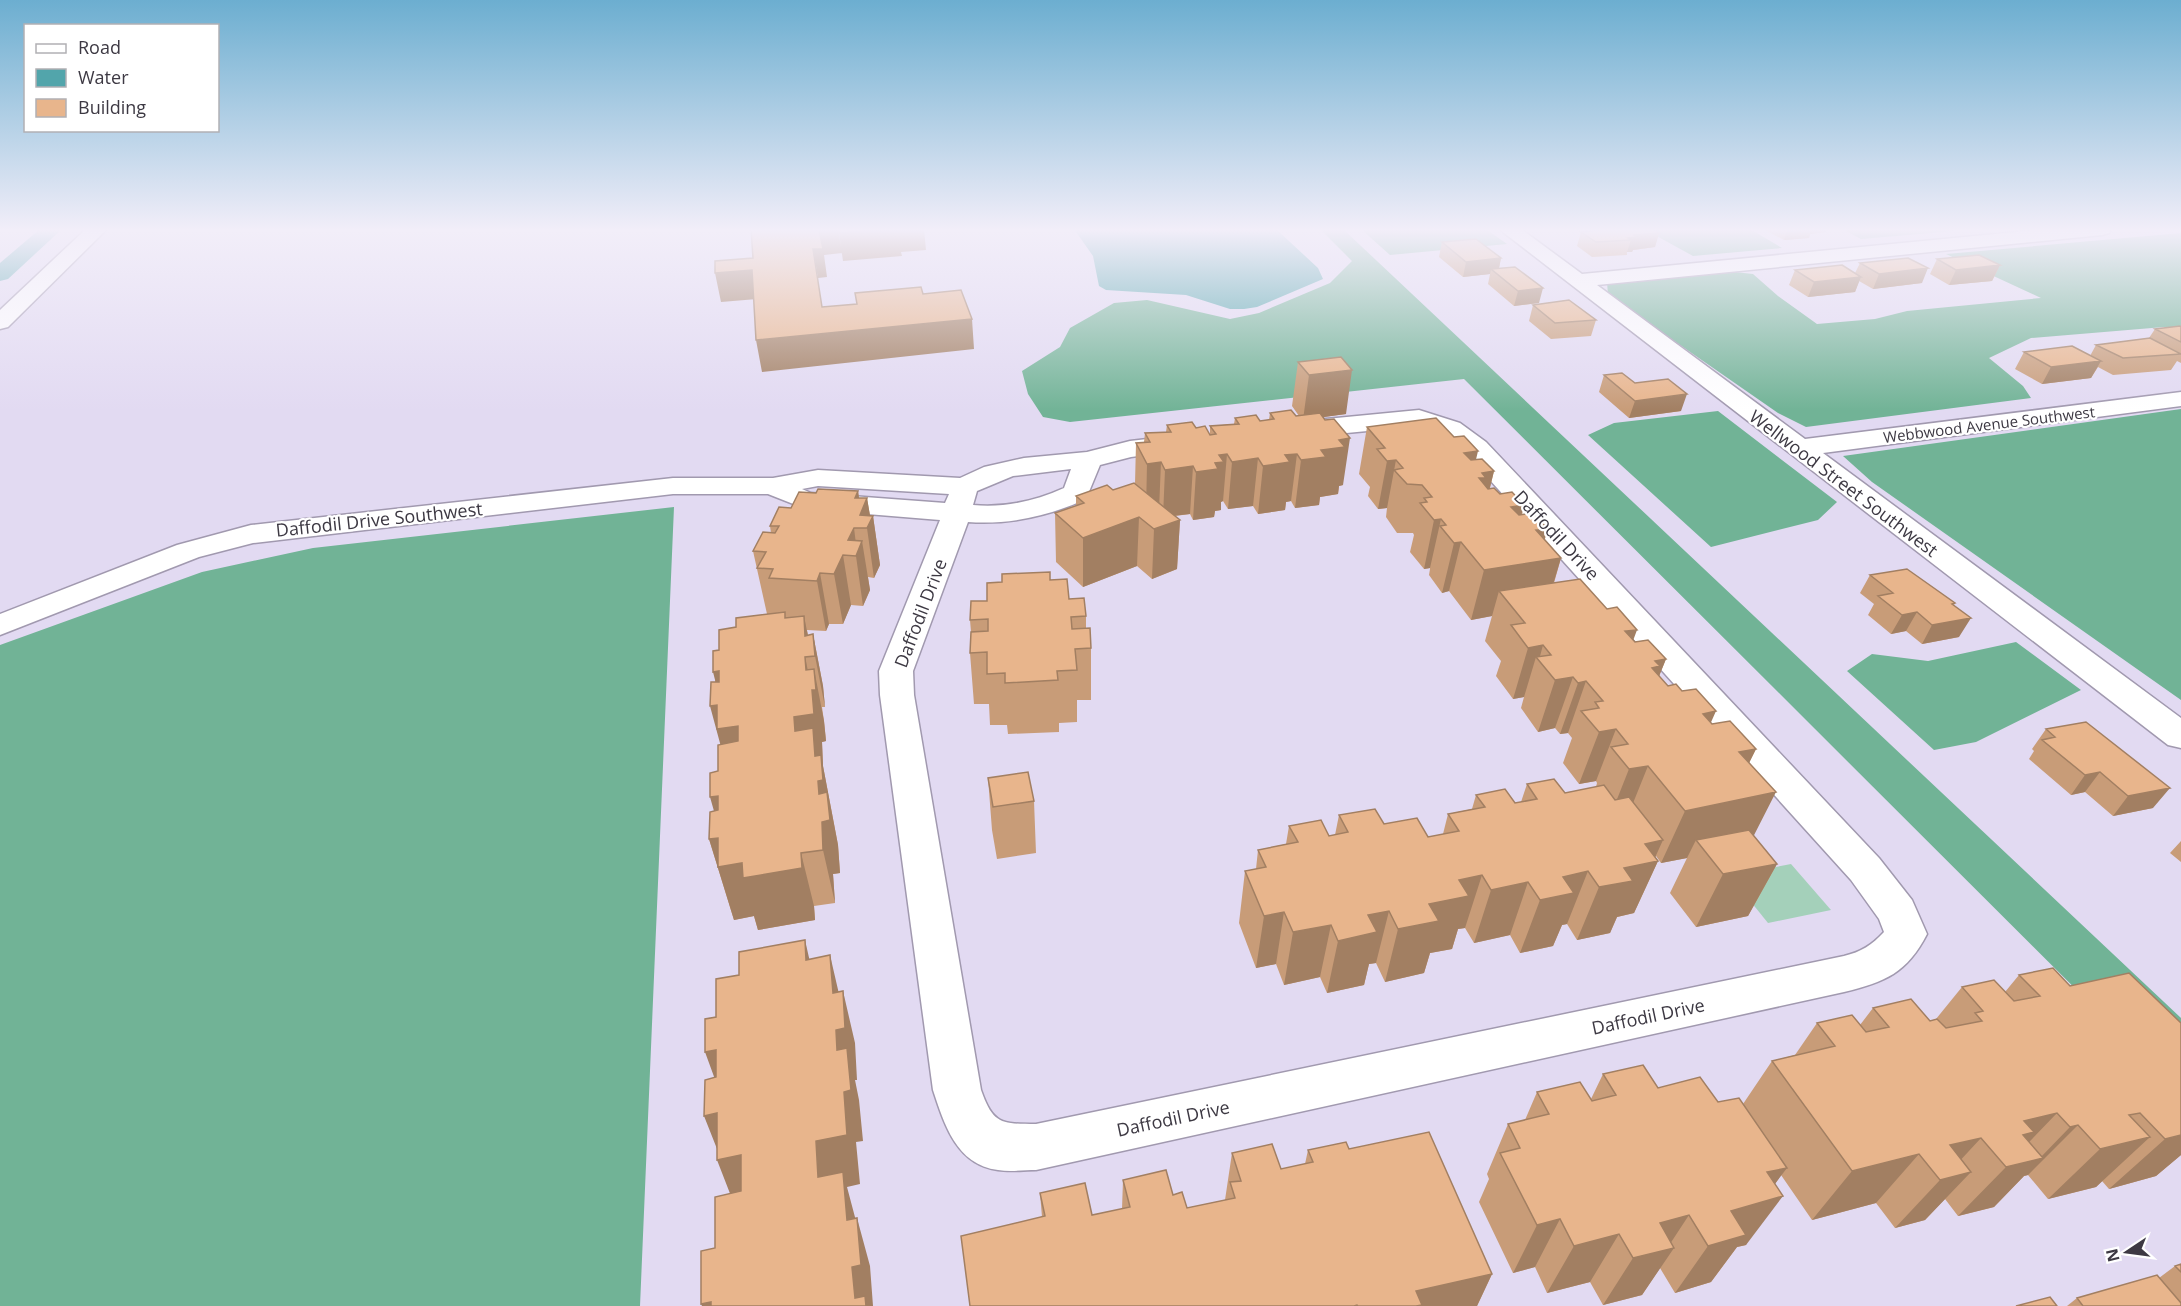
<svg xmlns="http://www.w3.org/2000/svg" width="2181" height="1306" font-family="'Open Sans',sans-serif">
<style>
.green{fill:#a4d0ba}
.forest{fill:#71b396}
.water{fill:#52a5ab}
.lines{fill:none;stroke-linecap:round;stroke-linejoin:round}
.canal{fill:#52a5ab;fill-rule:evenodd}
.minor-casing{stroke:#a199af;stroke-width:3}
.major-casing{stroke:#a199af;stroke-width:3}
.minor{fill:#fff;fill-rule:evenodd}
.major{fill:#fff;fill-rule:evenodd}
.wall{fill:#c89c78}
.shaded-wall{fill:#a27f62}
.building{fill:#e8b58c;stroke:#a27f62;stroke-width:1.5}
.labels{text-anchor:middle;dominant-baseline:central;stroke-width:4.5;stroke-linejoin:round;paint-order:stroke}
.far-street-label{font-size:15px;fill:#3d3943;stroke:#fff}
.street-label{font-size:18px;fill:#3d3943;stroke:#fff}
</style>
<rect width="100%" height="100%" fill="#e2daf2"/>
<path class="green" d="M1791,864L1831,910L1768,923L1730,876Z"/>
<path class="forest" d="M1320,229H1343L2181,1018V1094L1464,379L1070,422L1043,417L1028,394L1022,371L1060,347L1070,328L1114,303L1147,300L1230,319L1259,313L1330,283L1352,261Z
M1361,229H1486L1507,244L1390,255Z
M1644,229H1750L1782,248L1693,256Z
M1842,229H1952L1955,231L1861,239Z
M2181,233V333L2164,327L2031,338L1989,358L2023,386L2031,398L1806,427L1778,413L1608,295L1607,282L1716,270L1753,274L1778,296L1817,324L1875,319L1907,311L2041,298L1946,254Z
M2181,409V700L1872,482L1843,456Z
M1718,411L1837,502L1818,520L1711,547L1588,435L1614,423Z
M674,507L640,1306H0V645L202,572L313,548Z
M2016,642L2081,690L1976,742L1934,750L1847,671L1872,654L1928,661Z"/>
<path class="water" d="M1074,229H1276L1318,268L1323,279L1257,307L1244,309H1230L1186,295L1106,290L1099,286L1093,256Z"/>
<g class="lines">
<path class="canal" d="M40,229H62L8,279L0,281V263Z"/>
<g class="minor-casing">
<path id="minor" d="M1499,229H1521L1582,274L2048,229H2111L2109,233L2102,235L1597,285L1805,439L2181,392V406L1823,453L2181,718V748L2168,745Z
M1419,410L1460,423L1486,442L1879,858L1912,900L1927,934C1907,973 1885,982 1844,992L1036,1170C1024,1170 1010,1172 998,1170C956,1165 944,1123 933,1090L880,695L879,671L940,520L806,509L768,494H673L253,543L199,557L0,635V614L177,545L251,525L673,478H773L818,470L960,478L984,467L1024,458L1087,452L1130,441L1182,435L1191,437L1195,443L1191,449L1131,457L1100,465L1086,499C1049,516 1009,525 968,522L913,671L914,695L981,1090C993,1124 1001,1124 1036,1124L1844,956C1861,952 1872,945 1884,932L1879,919L1851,880L1461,448L1442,434L1419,426L1295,438L1286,435L1282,430L1286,425L1295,422ZM1071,469L1064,488C1035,501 1005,508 973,505L977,491L1013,476ZM818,486L949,494L945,503L811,493L802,489Z"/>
</g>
<g class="major-casing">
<path id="major" d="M86,229H107L8,327L0,329V310Z"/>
</g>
<use href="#minor" class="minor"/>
<use href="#major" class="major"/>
</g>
<path class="wall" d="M1591,229H1653L1659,233L1655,247L1633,250L1632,252H1627V255L1592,257L1577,246L1581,232L1591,231Z
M1763,229H1827L1826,232L1810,234L1809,238L1784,240Z
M1442,242L1501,258L1499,268L1539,303L1514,306L1488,284L1490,274L1463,277L1439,257Z
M1937,259L2000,265L1992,281L1949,285L1930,274Z
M1860,263L1922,283L1873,289L1859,281L1855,292L1808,297L1789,285L1795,270L1855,273Z
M1533,305L1596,320L1591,336L1551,339L1529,321Z
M2181,327V363L2177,361L2171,370L2113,375L2098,367L2091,378L2042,384L2015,369L2024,352L2090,356L2096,345L2149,338L2155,329Z
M1298,362L1346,414L1323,417L1343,485L1339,486L1338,494L1320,497L1319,505L1295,508L1291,501L1286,502L1285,510L1258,514L1253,506L1228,509L1223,501L1221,502V510L1215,511L1214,517L1193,520L1190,514L1175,516L1180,520L1177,569L1152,579L1137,566L1083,587L1056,562L1055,513L1076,506V496L1113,490L1135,484L1136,443L1144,442L1145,433L1166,432L1167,425L1196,428L1210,434V426L1234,424L1235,418L1260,421L1269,420L1270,413L1296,416H1299L1292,406Z
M1604,375L1681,411L1629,418L1599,392Z
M1367,427L1454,437L1476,460L1494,471L1490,488L1524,505L1522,515L1561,558L1554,583L1635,642L1666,659L1659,676L1668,686L1712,724L1756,749L1749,763L1754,836L1777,864L1748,916L1696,927L1670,893L1687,858L1661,863L1656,856L1655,857L1658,861L1634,913L1617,917L1610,933L1577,940L1567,924L1562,925L1553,946L1520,953L1510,935L1474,943L1465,928L1458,929L1452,949L1430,953L1424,973L1385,982L1376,963L1369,964L1364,985L1327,993L1320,977L1284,985L1276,964L1256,968L1239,923L1245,871L1256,869L1258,850L1286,844L1289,826L1329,836L1335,835L1339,815L1384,824L1428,837L1443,834L1448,814L1472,809L1476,795L1515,803L1521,802L1527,784L1565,793L1596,787L1597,783L1596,781L1579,784L1563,763L1572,738L1568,733L1560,734L1555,728L1538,732L1521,708L1524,697L1513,699L1496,676L1501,661L1485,641L1492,616L1471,620L1449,591L1442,593L1429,575L1430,569V568L1424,569L1410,552L1414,535L1413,533H1397L1386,517L1387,508L1378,509L1368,496L1370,487L1359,474Z
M858,491L859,498H867L870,516H873L880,565L874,578L868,577L870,590L863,606L851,605L843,624H829L826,631L807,630L808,635L813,634L823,686L825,707H822L824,721L826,741L822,742L823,766L838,845L840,873L833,874L835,903L814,906L815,920L758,930L754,916L734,920L709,839L714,811L721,744L715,682L719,650L736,627L767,614L753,551L771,533L770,526L791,508L816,493Z
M1870,575L1955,603L1954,605L1959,637L1922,644L1906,631L1891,634L1868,615L1874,604L1860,593Z
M1050,580L1086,616V628L1091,648V700H1077V722L1059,723V732L1008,734L1007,725H990L989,704H974L970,653L971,632L970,620L987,601Z
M2046,729L2153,808L2113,816L2085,792L2071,795L2029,759L2034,751L2032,749Z
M988,778L1034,801L1036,853L997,859L992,830Z
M2181,841V862L2170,853Z
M2053,968L2181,1155L2156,1176L2109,1189L2102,1181L2096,1187L2048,1199L2028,1175L2024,1176L1994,1207L1958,1216L1945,1199L1925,1220L1895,1228L1876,1203L1812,1220L1781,1175L1775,1184L1746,1245L1737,1247L1711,1282L1675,1293L1660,1268L1642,1295L1603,1305L1590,1282L1547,1293L1535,1267L1513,1273L1479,1202L1489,1179L1487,1174L1508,1124L1525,1120L1537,1092L1591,1099L1603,1074L1718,1102L1743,1104L1772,1061L1795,1055L1817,1023L1860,1025L1873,1008L1930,1021L1936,1019L1962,987L2005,992L2019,975Z
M1349,1149L1492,1274L1477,1306H970L1042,1217L1040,1193L1092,1215L1122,1209L1123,1180L1173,1195L1187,1208L1225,1200L1232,1153L1281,1169L1305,1164L1308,1150Z
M2181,1264V1306H2067L2077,1298L2159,1278L2175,1266Z"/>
<path class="shaded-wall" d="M819,229H838L842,253L824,255L827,277L818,278L813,249Z
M892,229H924L926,250L901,252L902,256L843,261L839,233Z
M1788,229H1827L1826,232L1810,234L1809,238L1784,240Z
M1659,233L1655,247L1633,250L1632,252H1627L1631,240L1628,238L1634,235Z
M1501,258L1498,273L1491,269L1490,274L1463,277L1466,262Z
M2000,265L1992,281L1949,285L1956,270Z
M1928,268L1922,283L1873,289L1879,274Z
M752,270L757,299L721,302L715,273Z
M1861,277L1855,292L1808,297L1814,282Z
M1543,288L1539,303L1514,306L1518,291Z
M972,319L974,349L762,372L756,340Z
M2101,361L2091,378L2042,384L2051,367Z
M1352,370L1346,414L1303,420L1309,375Z
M1687,394L1681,411L1629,418L1635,401Z
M1350,438L1343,485L1339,486L1338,494L1320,497L1319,505L1295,508L1301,460L1339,440Z
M1478,451L1467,498L1464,453Z
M1227,454L1223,501L1221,502V510L1215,511L1214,517L1193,520L1196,472L1219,455Z
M1297,454L1291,501L1286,502L1285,510L1258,514L1263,466L1285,455Z
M1258,458L1253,506L1228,509L1232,462Z
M1396,460L1387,508L1378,509L1387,461Z
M1161,462L1159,510L1146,512L1147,464Z
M1193,466L1190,514L1163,517L1165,470Z
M1494,471L1482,519L1479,478L1482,473Z
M858,491L861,512L867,498L871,521L873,516L880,565L874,578L867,528H860L855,498Z
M1524,505L1511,554V507Z
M1139,517L1137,566L1083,587V538Z
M1441,519L1430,568L1424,569L1434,520Z
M1180,520L1177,569L1152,579L1154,529Z
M854,528L857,552L862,541L870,590L863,606L856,556L848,540Z
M1548,529L1538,561L1561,558L1546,608L1499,591L1492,616L1471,620L1484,570L1536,530Z
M1461,542L1449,591L1442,593L1454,543Z
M843,555L851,605L843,624L834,574Z
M820,573L829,624L826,631L817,581Z
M1917,612L1906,631L1891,634L1902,615Z
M804,616L812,656L805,636Z
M1971,618L1959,637L1922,644L1932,625Z
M1637,630L1618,681L1625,631Z
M813,634L823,686L825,707L815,656Z
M1543,645L1539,660L1536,657L1524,697L1513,699L1528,648Z
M805,657L812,690L814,669L824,721L826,741L822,742L823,766L838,845L840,873L833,874L835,903L823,850L795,731L794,717L806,670Z
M1666,659L1645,711L1632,719L1655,661Z
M719,671L726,723L713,672Z
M1573,677L1555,728L1538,732L1555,680Z
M1586,681L1568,733L1560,734L1578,683Z
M717,705L738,726L751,778L724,758L710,706Z
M1716,711L1693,763L1703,714Z
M1616,729L1596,781L1579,784L1599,732Z
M1756,749L1730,801L1739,752Z
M1648,766L1627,818L1608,822L1629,769Z
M2100,772L2085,792L2071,795L2085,775Z
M2170,788L2153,808L2113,816L2128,796Z
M1776,792L1749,845L1696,840L1687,858L1661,863L1685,811Z
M718,796L725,850L710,797Z
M718,838L801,853L814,906L815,920L758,930L754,916L734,920L709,839Z
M1663,840L1653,862L1658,861L1634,913L1617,917L1610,933L1577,940L1599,887L1624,868L1645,844Z
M1777,864L1748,916L1696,927L1723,874Z
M1588,871L1567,924L1562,925L1553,946L1520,953L1540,900L1563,877Z
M1482,875L1465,928L1458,929L1452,949L1430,953L1424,973L1385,982L1398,929L1459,880Z
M1528,882L1510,935L1474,943L1491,890Z
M1389,911L1376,963L1369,964L1364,985L1327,993L1338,941L1368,915Z
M1284,912L1276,964L1256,968L1264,916Z
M1331,925L1320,977L1284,985L1293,932Z
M805,940L817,993L806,960Z
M830,955L842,1007L843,991L855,1043L857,1080H855L859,1100L863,1141L856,1142L860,1184L847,1187L856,1221L857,1218L870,1266L873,1306H857L855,1298L847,1220L818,1177L816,1141L837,1050Z
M716,1050L724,1104L705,1052Z
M717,1113L741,1155L759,1204L736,1209L717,1160L721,1159L704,1116Z
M2057,1113L2009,1163L2024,1121Z
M2078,1125L2028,1175L2024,1176L1994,1207L1958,1216L2006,1167L2039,1159L2070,1127Z
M2181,1135V1155L2156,1176L2109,1189L2165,1139Z
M2150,1137L2096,1187L2048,1199L2100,1149Z
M1981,1138L1943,1179L1971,1172L1925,1220L1895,1228L1940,1180L1950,1145Z
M1919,1154L1876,1203L1812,1220L1852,1171Z
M1787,1168L1761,1202L1783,1196L1746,1245L1737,1247L1711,1282L1675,1293L1708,1246L1731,1211L1767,1172Z
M1689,1215L1666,1250L1674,1248L1642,1295L1603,1305L1633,1258L1660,1223Z
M1560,1219L1535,1267L1513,1273L1537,1225Z
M1619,1234L1590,1282L1547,1293L1574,1246Z
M1492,1274L1477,1306H1410L1416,1291Z
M711,1302L713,1306H702L701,1304Z"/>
<path class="building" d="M751,229H819L823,249H813L822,307L857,304L855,293L921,287L923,294L961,290L972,319L756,340L752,270L715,273V261L753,258Z
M839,229H892L839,233Z
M1598,229H1653L1659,233L1634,235L1637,237L1628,238L1631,240L1596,242L1581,232L1600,230Z
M1476,239L1501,258L1466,262L1442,242Z
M1979,255L2000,265L1956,270L1937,259Z
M1908,258L1928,268L1879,274L1860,263Z
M1842,265L1861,277L1814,282L1795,270Z
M1515,267L1543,288L1518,291L1491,269Z
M1569,300L1596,320L1555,323L1533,305Z
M2180,326L2181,327V342L2155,329Z
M2150,338L2181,354L2123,358L2096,345Z
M2072,346L2101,361L2051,367L2024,352Z
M1341,357L1352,370L1309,375L1298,362Z
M1622,373L1635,383L1668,379L1687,394L1635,401L1604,375Z
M1291,410L1296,416L1320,413L1325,420L1334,419L1350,438L1339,440L1345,447L1321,450L1326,457L1301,460L1297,454L1285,455L1290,462L1263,466L1258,458L1232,462L1227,454L1219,455L1224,462L1215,463L1218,469L1196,472L1193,466L1165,470L1161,462L1147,464L1136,443L1150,442L1145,433L1171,432L1167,425L1192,422L1196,428L1205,426L1210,435L1216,434L1210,426L1239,424L1235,418L1256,415L1260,421L1274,419L1270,413Z
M1436,418L1454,437L1464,436L1478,451L1464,453L1471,460L1482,459L1494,471L1482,473L1486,478H1479L1488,489L1494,488L1500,494L1512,492L1524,505L1511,507L1519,515L1533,513L1548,529L1536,530L1561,558L1484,570L1461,542L1454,543L1440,526L1446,525L1441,519L1434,520L1420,503L1427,502L1424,498L1432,497L1422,485L1407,484L1394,470L1403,468L1396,460L1387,461L1377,449L1385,448L1367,427Z
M1134,483L1180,520L1154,529L1139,517L1083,538L1055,513L1084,503L1076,496L1107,485L1113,490Z
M818,489L858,491L855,498H867L860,515L873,516L867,528H854L848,540L862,541L856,556L843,555L834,574L820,573L817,581L769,578L773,569L757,568L766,552L753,551L763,532L775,533L779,526H770L779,507L791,508L799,492L816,493Z
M1907,569L1955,603L1952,604L1971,618L1932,625L1917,612L1902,615L1878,596L1893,593L1870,575Z
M1050,572V580L1067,579L1069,599L1084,598L1086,616L1071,617L1072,629L1090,628L1091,648L1075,649L1077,670L1057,671L1058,680L1005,683V673L987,674V652L970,653L971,632L988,631V619L970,620L971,601H987V583L1002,582V574Z
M1580,579L1607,609L1617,607L1637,630L1625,631L1635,642L1648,640L1666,659L1655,661L1660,666L1652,668L1668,686L1676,684L1682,691L1696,689L1716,711L1703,714L1712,724L1730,721L1756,749L1739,752L1776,792L1685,811L1648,766L1629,769L1611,747L1628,744L1616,729L1599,732L1581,711L1599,708L1595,702L1603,701L1586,681L1578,683L1573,677L1555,680L1536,657L1551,655L1543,645L1528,648L1511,625L1525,623L1499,591Z
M785,612V618L804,616L805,636L813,634L815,656L805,657L806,670L814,669L816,690H812L814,714L794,717L795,731L813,728L815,756L821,755L823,780L818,781L819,794L827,792L830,820L822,822L823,850L801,853L802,868L743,878L742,863L718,867V838L709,839L710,812L718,810V796L710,797V773L718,771V745L738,741V726L717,729V705L710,706L711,682H719V671L713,672V651L719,650V630L736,627V618Z
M2086,722L2170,788L2128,796L2100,772L2085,775L2042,740L2055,737L2046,729Z
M1028,772L1034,801L993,807L988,778Z
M1554,779L1565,793L1604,785L1615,800L1629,797L1663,840L1645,844L1658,861L1624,868L1633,881L1599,887L1588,871L1563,877L1574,893L1540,900L1528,882L1491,890L1482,875L1459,880L1469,896L1429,904L1439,921L1398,929L1389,911L1368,915L1377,932L1338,941L1331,925L1293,932L1284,912L1264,916L1245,871L1266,867L1258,850L1298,842L1289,826L1321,820L1329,836L1348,832L1339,815L1375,809L1384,824L1417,818L1428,837L1459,831L1448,814L1485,807L1476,795L1505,789L1515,803L1537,799L1527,784Z
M1749,830L1777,864L1723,874L1696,840Z
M805,940L806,960L830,955L833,993L843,991L845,1028L836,1030L837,1050L847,1048L851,1090L844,1092L847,1135L816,1141L818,1177L843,1172L847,1220L857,1218L861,1265L852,1267L855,1298L865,1296L866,1306H711V1302L701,1304V1251L715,1248V1197L741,1191V1155L717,1160V1113L704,1116L705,1080L716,1077V1050L705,1052V1019L716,1017V979L739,975V952Z
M2053,968L2070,986L2129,973L2181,1023V1135L2165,1139L2140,1113L2129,1115L2150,1137L2100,1149L2078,1125L2070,1127L2057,1113L2024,1121L2034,1132L2023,1135L2043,1158L2006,1167L1981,1138L1950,1145L1971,1172L1940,1180L1919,1154L1852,1171L1772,1061L1835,1046L1817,1023L1852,1015L1866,1032L1889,1027L1873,1008L1911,999L1930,1021L1937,1019L1946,1028L1982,1021L1975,1013L1983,1011L1962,987L1994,980L2014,1001L2040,996L2019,975Z
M1643,1065L1658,1088L1700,1077L1718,1102L1739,1098L1787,1168L1767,1172L1783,1196L1731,1211L1746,1235L1708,1246L1689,1215L1660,1223L1674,1248L1633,1258L1619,1234L1574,1246L1560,1219L1537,1225L1500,1153L1520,1148L1508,1124L1549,1114L1537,1092L1580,1082L1592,1101L1616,1095L1603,1074Z
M1429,1132L1492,1274L1416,1291L1422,1305L1416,1306H1358L1357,1305L1354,1306H970L961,1236L1045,1216L1040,1193L1085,1183L1092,1215L1130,1207L1123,1180L1166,1170L1173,1195L1182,1192L1187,1208L1235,1198L1230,1182L1241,1181L1232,1153L1272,1144L1281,1169L1313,1162L1308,1150L1346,1142L1349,1149Z
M2181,1264V1272L2175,1266Z
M2157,1275L2181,1303V1306H2083L2077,1298Z
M2050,1297L2057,1306H2016Z"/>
<linearGradient id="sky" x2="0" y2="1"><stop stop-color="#6caed0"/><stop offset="0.56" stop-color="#f2eef9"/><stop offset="1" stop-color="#f2eef9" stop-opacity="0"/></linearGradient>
<rect width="2181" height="411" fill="url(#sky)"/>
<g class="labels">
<g class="far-street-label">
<text transform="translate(1989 424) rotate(-7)">Webbwood Avenue Southwest</text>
</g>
<g class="street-label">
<text transform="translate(1844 483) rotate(37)">Wellwood Street Southwest</text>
<text transform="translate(379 519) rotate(-6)">Daffodil Drive Southwest</text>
<text transform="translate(1557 535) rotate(47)">Daffodil Drive</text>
<text transform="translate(920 613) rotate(-69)">Daffodil Drive</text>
<text transform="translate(1648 1016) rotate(-12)">Daffodil Drive</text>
<text transform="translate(1173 1118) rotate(-12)">Daffodil Drive</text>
</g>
</g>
<rect x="24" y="24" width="195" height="108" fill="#ffffff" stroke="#b1b0b4" stroke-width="1.5"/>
<rect x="36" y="44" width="30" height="9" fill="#ffffff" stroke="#b1b0b4" stroke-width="1.5"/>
<text x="78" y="54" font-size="18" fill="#3d3943">Road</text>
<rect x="36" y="69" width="30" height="18" fill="#52a5ab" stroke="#b1b0b4" stroke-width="1.5"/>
<text x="78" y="84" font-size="18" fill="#3d3943">Water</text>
<rect x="36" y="99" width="30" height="18" fill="#e8b58c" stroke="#b1b0b4" stroke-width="1.5"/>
<text x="78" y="114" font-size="18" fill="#3d3943">Building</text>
<g transform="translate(2127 1252) rotate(257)" stroke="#ffffff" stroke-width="4.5" paint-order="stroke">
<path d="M0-4.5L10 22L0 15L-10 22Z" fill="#3d3943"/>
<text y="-9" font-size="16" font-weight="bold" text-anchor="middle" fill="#3d3943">N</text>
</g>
</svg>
